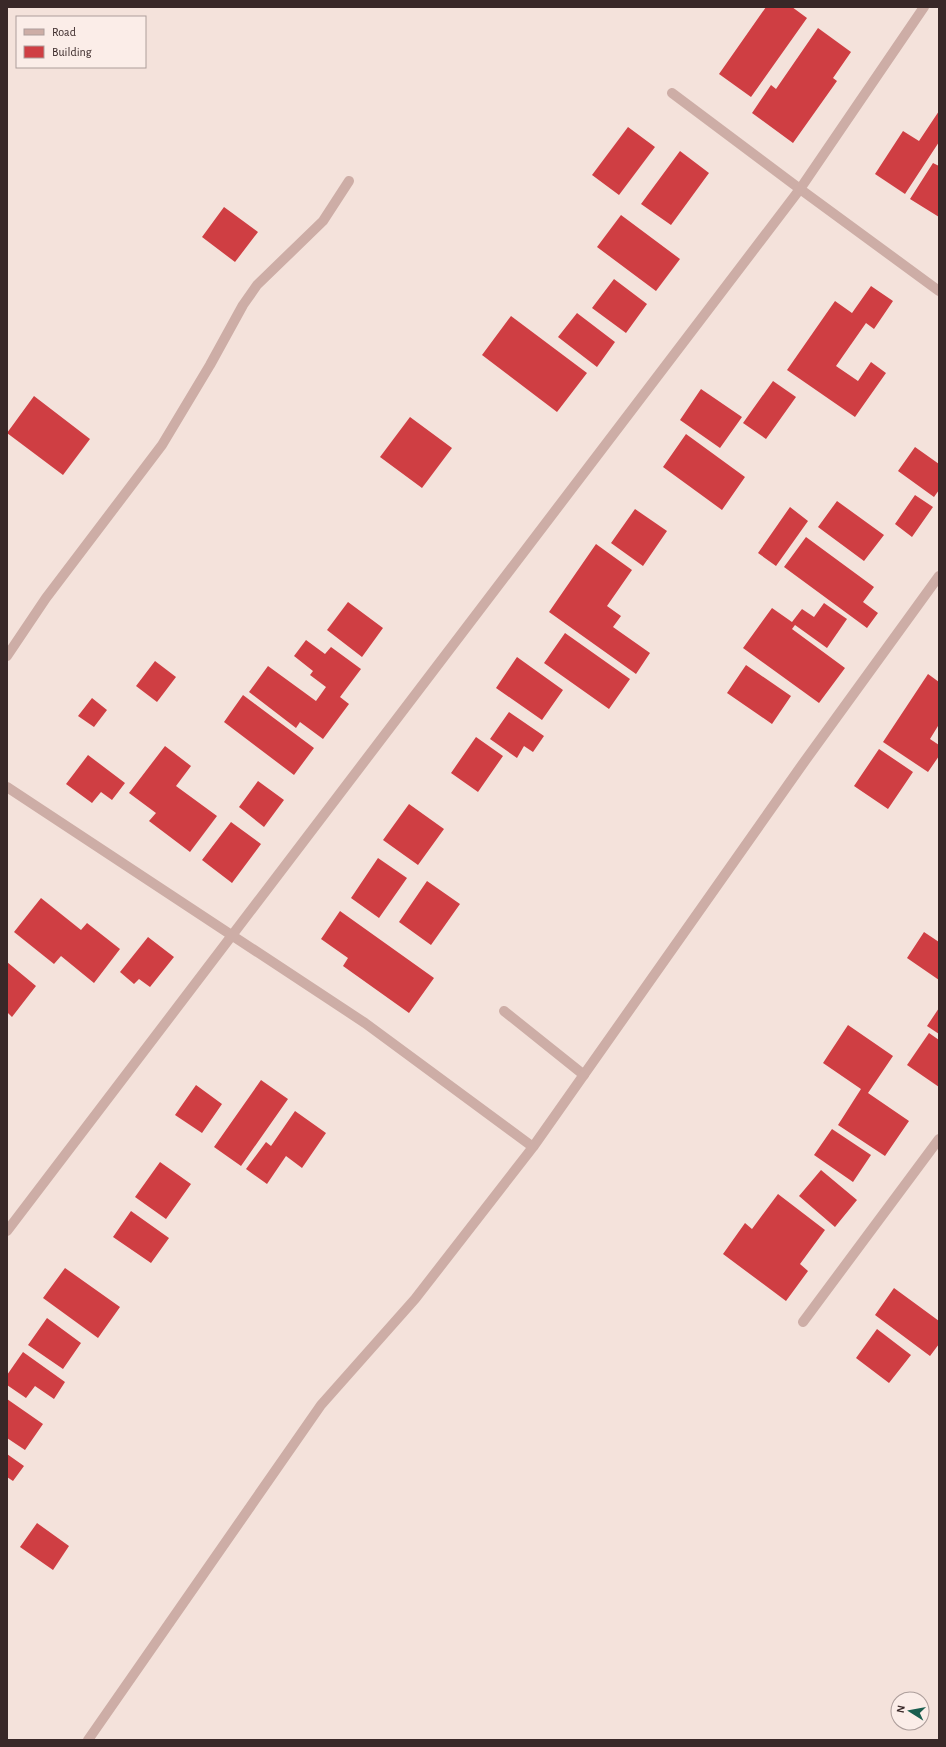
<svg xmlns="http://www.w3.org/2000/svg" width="946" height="1747" font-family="'Alegreya Sans',sans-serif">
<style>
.building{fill:#cf3e43}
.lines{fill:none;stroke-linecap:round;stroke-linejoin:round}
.service{stroke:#cdada6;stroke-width:10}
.minor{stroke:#cdada6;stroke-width:10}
</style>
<rect width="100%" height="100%" fill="#f4e2db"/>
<path class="building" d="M766,7H792L807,18L751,97L719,74Z
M818,28L851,52L833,78L837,81L793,143L752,113L771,85L776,89Z
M939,111V142L905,194L875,174L903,131L919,141Z
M628,127L655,147L619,195L592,175Z
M680,151L709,173L671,225L641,204Z
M933,163L939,166V217L910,199Z
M224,207L258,232L235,262L202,237Z
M621,215L680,259L656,291L597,247Z
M614,279L647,304L626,333L592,308Z
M871,286L893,301L874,329L866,323L836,366L858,381L871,362L886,373L855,417L787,370L835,301L852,313Z
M577,313L615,342L597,367L558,337Z
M511,316L587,373L557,412L482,355Z
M773,381L796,397L766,439L743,423Z
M701,389L742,417L720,448L680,420Z
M34,396L90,439L63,475L7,433Z
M410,417L452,448L422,488L380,457Z
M686,434L745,477L722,510L663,467Z
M915,447L939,464V490L934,497L898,471Z
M915,495L933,507L912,537L895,524Z
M837,501L884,535L864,561L818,527Z
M790,507L808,521L776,566L758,553Z
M635,509L667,531L643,566L611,543Z
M806,537L874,587L863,602L878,613L867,628L784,567Z
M596,544L632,570L607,606L621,616L613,627L650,653L636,674L549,612Z
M348,602L383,628L362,657L327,630Z
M824,603L847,619L827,648L795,625L792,629L845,668L819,703L743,648L772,608L792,622L802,609L814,617Z
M565,633L630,679L609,709L544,663Z
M306,640L325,654L331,647L361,669L340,697L349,704L323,739L300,722L296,728L249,692L268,666L316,701L326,687L310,675L313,671L294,656Z
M517,657L563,690L542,720L496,688Z
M155,661L176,677L157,702L136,686Z
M746,665L791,696L772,724L727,693Z
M928,674L939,682V727L938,726L930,739L939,745V756L928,772L883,742Z
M243,695L314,748L294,775L224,722Z
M92,698L107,710L94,727L78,716Z
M509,712L544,736L533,752L524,746L517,758L490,739Z
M476,737L503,756L478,792L451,773Z
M165,746L191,766L176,786L217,816L190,852L149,821L156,813L129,793Z
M879,749L913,772L888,809L854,786Z
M88,755L125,783L112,800L101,792L92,803L66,784Z
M258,781L284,800L264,827L239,807Z
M409,804L444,829L418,865L383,840Z
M231,822L261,844L232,883L202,860Z
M378,858L407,878L379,918L351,898Z
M427,881L460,904L431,945L399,922Z
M41,898L81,930L87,923L120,949L94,983L61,956L54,964L14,932Z
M340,911L434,978L409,1013L343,966L348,958L321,939Z
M924,932L939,942V980L907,958Z
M148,937L174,957L150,987L139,979L134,984L120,972Z
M7,962L36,986L12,1017L7,1012Z
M939,1008V1034L927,1026Z
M848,1025L893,1056L868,1093L909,1121L885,1156L838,1125L861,1089L823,1063Z
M929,1033L939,1040V1087L907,1065Z
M261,1080L288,1099L241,1166L214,1147Z
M196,1085L222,1104L202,1133L175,1115Z
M295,1111L326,1133L302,1168L286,1156L267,1184L246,1169L266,1142L271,1146Z
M832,1129L871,1155L853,1182L814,1155Z
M160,1162L191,1184L166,1219L135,1197Z
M821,1170L857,1200L835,1227L799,1196Z
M778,1194L825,1230L800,1264L808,1271L786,1301L723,1254L745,1223L752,1229Z
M131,1211L169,1238L151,1263L113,1237Z
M65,1268L120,1307L98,1338L43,1298Z
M894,1288L939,1321V1344L930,1356L875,1315Z
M47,1318L81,1343L63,1369L28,1345Z
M877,1329L911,1355L889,1383L856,1358Z
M23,1352L65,1382L54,1399L35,1386L26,1398L7,1385V1375Z
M7,1399L43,1424L25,1450L7,1438Z
M7,1454L24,1466L13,1481L7,1477Z
M37,1523L69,1546L53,1570L20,1547Z"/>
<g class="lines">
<path class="service" d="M504,1011L584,1075"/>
<path class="minor" d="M924,7L800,189L939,291
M7,656L46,598L162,445L210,365L243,305L257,285L323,221L349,181
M7,787L365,1023L533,1147
M7,1231L800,189L672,93
M803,1322L939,1139
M88,1740L321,1405L415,1299L533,1147L802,765L939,576"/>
</g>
<rect width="946" height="1747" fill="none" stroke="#392828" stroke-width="16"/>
<rect x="16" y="16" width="130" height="52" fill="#fbede8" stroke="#ad9e9b"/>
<rect x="24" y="29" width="20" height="6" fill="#cdada6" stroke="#ad9e9b"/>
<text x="52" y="36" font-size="12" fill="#392828">Road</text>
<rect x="24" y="46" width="20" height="12" fill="#cf3e43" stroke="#ad9e9b"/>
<text x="52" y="56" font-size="12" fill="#392828">Building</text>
<g transform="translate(910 1711) rotate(281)"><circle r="19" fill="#fbede8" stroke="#ad9e9b"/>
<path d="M0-3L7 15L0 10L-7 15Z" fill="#1a5e4f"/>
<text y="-6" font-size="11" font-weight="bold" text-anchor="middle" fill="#392828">N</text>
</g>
</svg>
